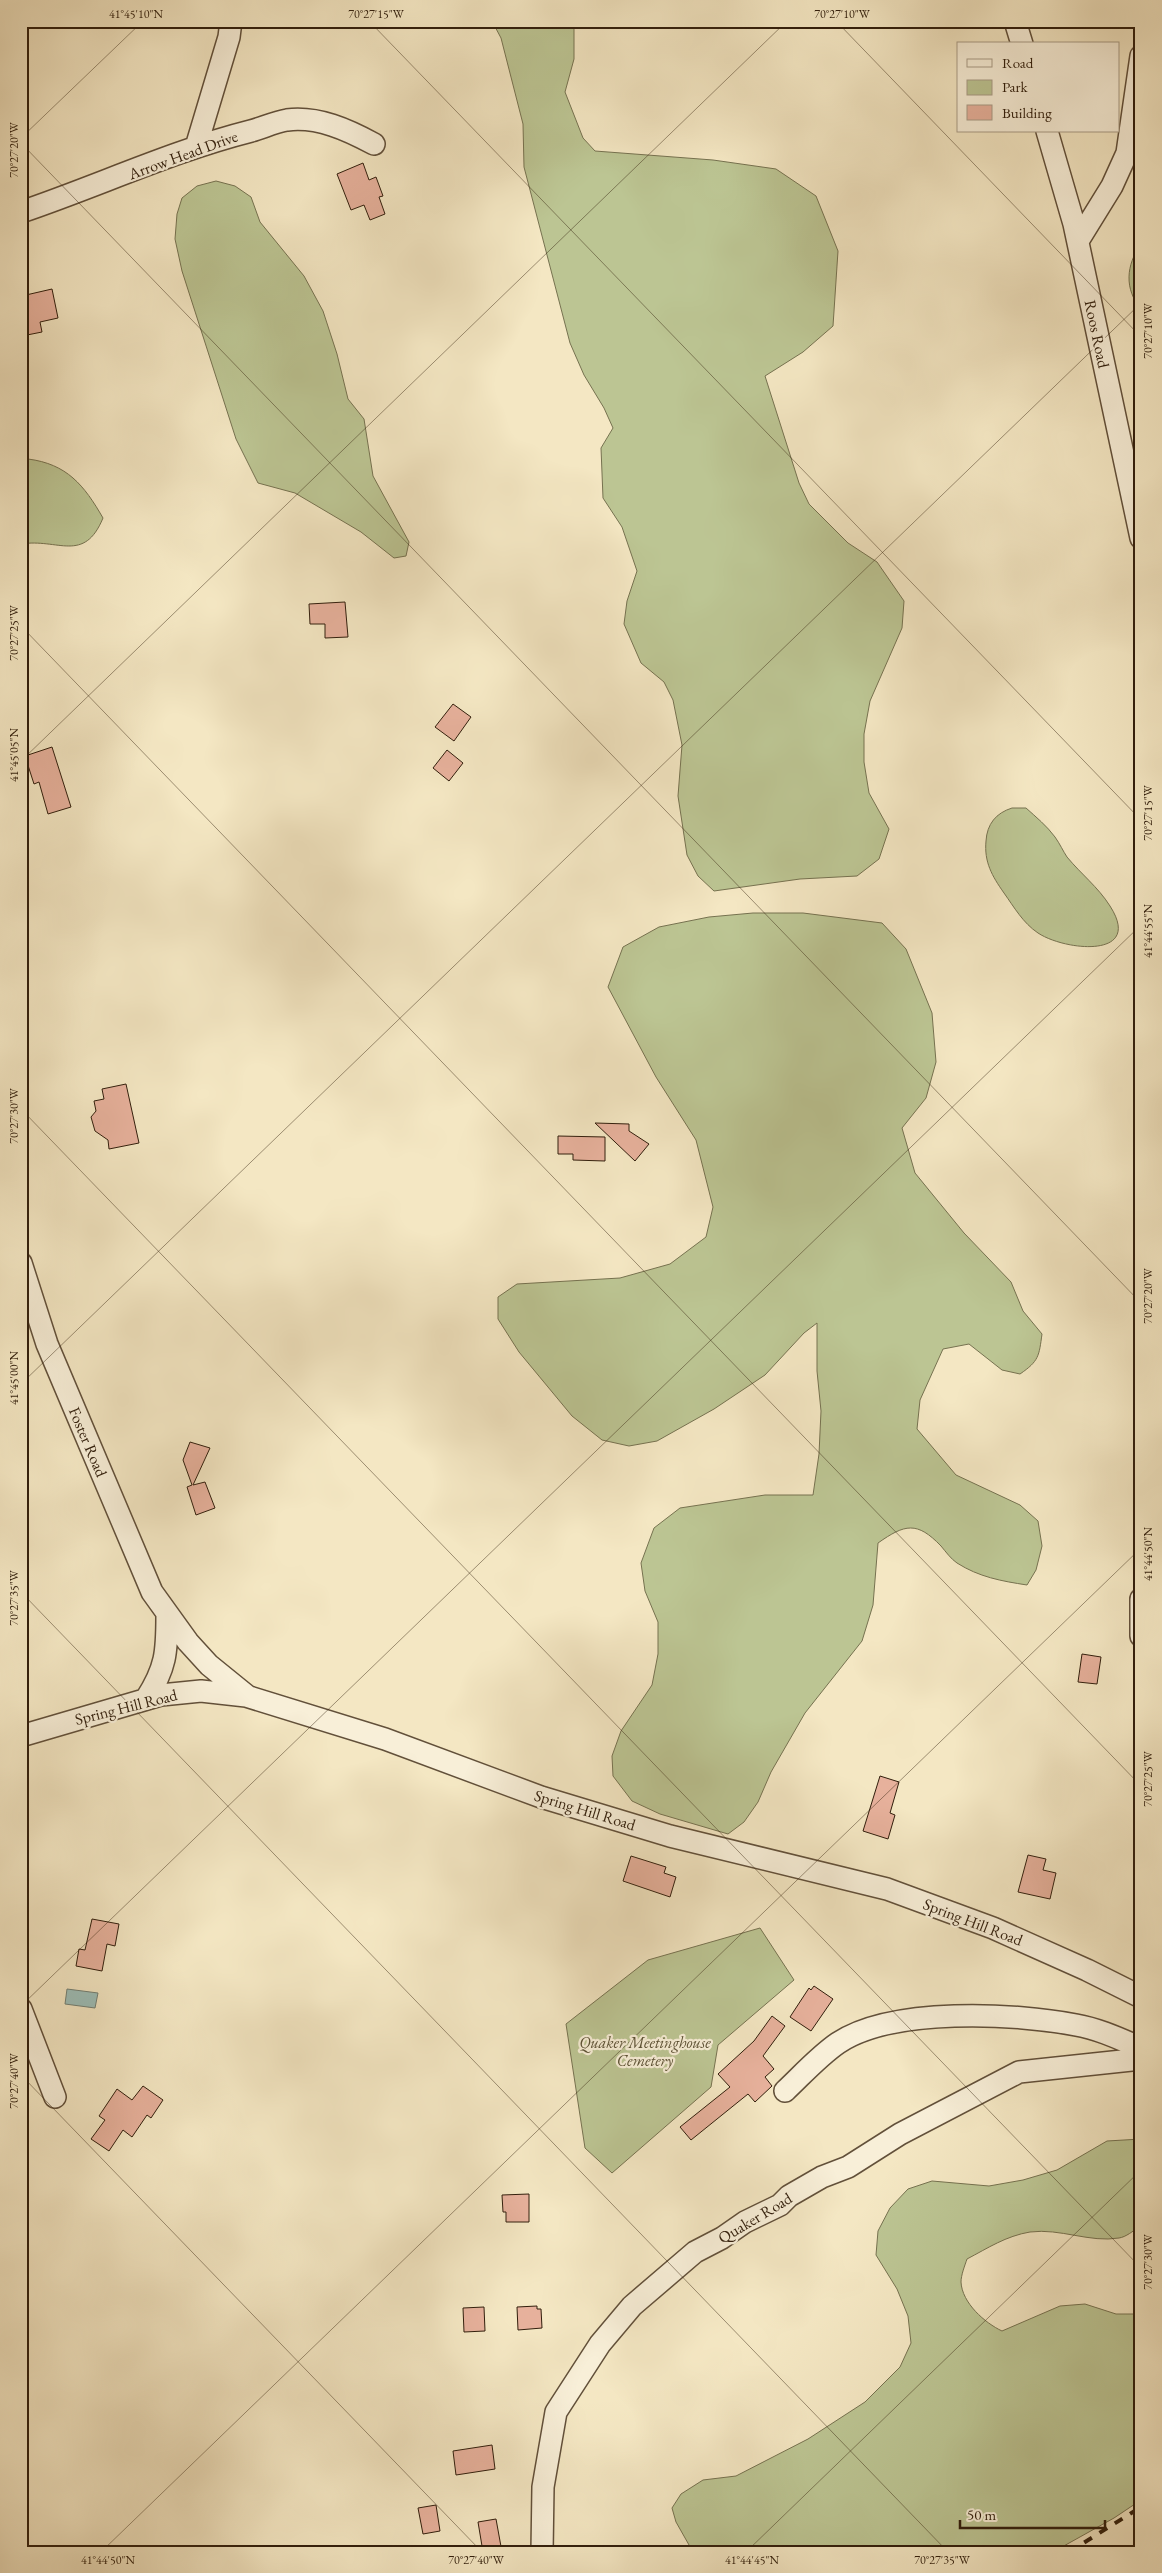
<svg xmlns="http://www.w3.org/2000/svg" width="1162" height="2573" font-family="'EB Garamond',serif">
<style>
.green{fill:#bcc593;stroke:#767250}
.water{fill:#9dbfb9;stroke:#727f74}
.building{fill:#e7b19c;stroke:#311e0c}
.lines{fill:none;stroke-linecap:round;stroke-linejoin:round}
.minor-casing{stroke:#62503a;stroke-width:24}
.minor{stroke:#f8efd8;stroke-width:21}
.rail{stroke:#311e0c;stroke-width:4;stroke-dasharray:9 9;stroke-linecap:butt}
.ticks{fill:none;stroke:#311e0c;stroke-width:1;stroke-opacity:0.45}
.labels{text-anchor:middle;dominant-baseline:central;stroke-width:4.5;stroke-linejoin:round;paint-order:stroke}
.street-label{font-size:16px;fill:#311e0c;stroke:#f8efd8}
.park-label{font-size:16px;font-style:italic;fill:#5b5034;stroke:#f8efd8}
.neatline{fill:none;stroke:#311e0c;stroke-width:2}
.ticks-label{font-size:12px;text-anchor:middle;fill:#311e0c}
</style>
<rect width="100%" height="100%" fill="#f4e7c3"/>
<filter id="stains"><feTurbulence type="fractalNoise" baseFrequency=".004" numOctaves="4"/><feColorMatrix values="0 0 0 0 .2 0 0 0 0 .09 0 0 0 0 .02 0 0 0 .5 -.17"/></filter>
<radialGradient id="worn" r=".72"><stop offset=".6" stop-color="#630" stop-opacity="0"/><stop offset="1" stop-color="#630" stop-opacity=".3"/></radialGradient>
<path class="green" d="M492,21H574V59L565,92L583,138L595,151L713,160L776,169L816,196L838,251L833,326L803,352L765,376L799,483L809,504L848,543L877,562L904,601L902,628L870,701L864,734V762L869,793L889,829L879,859L857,876L800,879L714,891L698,876L687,855L678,796L682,745L673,700L664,682L641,663L624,624L627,601L637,571L622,527L603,498L601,448L613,428L604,408L584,375L570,343L524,167L523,124L501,38Z
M216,181L235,186L251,197L260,222L304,276L323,311L337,354L348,399L364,419L373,476L409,542L406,556L394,558L361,532L295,493L258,483L236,439L182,271L175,239L177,214L182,198L197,186Z
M1141,244V309C1124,289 1126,265 1141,244Z
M28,459C67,464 84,485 103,518C84,564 58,538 21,544V460Z
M1012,808H1026C1036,817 1047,826 1055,837C1060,844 1063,851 1067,857C1081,874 1098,887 1110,906C1144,959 1065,951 1038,933C1023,923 1014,907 1004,893C992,876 984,862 986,841C987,824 996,813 1012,808Z
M753,913H803L882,923L906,949L932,1013L936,1062L926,1098L902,1128L915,1173L964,1233L1011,1282L1023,1311L1042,1334C1039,1356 1039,1361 1020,1374L1002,1370L969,1344L943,1349L920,1400L917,1429L956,1475L1020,1505L1038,1521L1042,1546L1036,1570L1027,1585C1001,1581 979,1577 957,1563C951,1559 946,1552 941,1546C917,1521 905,1524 878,1543L873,1605L862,1641L805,1713L771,1772L758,1802L744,1822L728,1834L660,1814L632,1801L613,1776L612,1756L621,1731L652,1685L658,1654V1622L645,1591L641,1563L654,1528L680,1508L765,1495H813L819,1454L821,1411L817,1371V1323L804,1333L765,1375L714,1409L657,1441L629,1446L602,1440L572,1416L519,1352L498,1319V1297L517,1284L620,1278L670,1264L706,1237L713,1207L696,1140L656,1077L608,987L623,947L659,927L709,917Z
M760,1928L794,1980L718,2045L711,2087L612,2173L585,2148L566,2024L648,1960Z
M1141,2139L1139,2227C1133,2231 1126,2237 1119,2238C1090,2243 1060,2228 1030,2232C1006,2236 988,2248 967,2259C965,2265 961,2275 961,2282C962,2303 985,2323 1002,2331L1060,2306L1085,2304L1116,2314H1141V2500L1114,2518L1053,2552H693L676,2522L672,2508L681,2494L703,2480L736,2476L808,2439L865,2402L900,2367L911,2343L908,2316L897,2289L876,2255L878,2231L890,2208L908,2189L932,2181L989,2186L1023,2180L1057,2170L1107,2141Z"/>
<path class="water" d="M67,1989L98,1993L95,2008L65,2004Z"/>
<path class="building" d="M363,163L369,180L376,177L383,196L379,197L385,214L370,220L364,205L351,210L337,174Z
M52,289L58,318L40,322L42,332L27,335L25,327L21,328V304L28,303L26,295Z
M345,602L348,637L325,638V624H310L309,604Z
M453,704L471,717L454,741L435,727Z
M52,747L71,807L48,814L39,782L34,784L25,756Z
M447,750L463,763L449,781L433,768Z
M126,1084L139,1143L109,1149L108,1140L95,1131L91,1117L96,1111L94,1101L104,1099L102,1089Z
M595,1123L629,1124V1131L649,1144L635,1161Z
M558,1136L605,1137V1161L573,1160V1154H558Z
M190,1442L210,1448L193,1485L205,1482L215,1508L196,1515L187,1487L192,1485L183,1460Z
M1082,1654L1101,1657L1097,1684L1078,1682Z
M880,1776L899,1782L890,1813L895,1815L888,1839L863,1831Z
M1028,1855L1046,1859L1043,1870L1056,1873L1050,1899L1018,1892Z
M631,1856L666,1867L664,1873L676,1877L670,1897L623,1881Z
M92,1919L119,1924L115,1946L107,1944L102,1971L76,1966L79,1949L85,1950Z
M814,1986L833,1999L811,2031L790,2017L809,1988L811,1990Z
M772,2016L785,2026L763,2056L774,2069L765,2077L772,2086L755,2102L748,2094L691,2140L680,2127L730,2087L718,2074L754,2041Z
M143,2086L163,2100L151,2118L147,2115L132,2137L123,2130L109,2151L91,2139L105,2120L99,2116L117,2089L132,2100Z
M529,2194V2222H506V2212H503L502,2195Z
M537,2306V2309H541L542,2328L518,2330L517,2307Z
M484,2307L485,2331L464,2332L463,2308Z
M492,2445L495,2469L456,2475L453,2451Z
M436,2505L440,2531L423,2534L418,2508Z
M496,2519L502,2552H483L478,2522Z"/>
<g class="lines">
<g class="minor-casing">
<path id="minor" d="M1015,21L1022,44
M1047,131L1074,224L1141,538
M196,147L229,37L231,21
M21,212C98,186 172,151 251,131C262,128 275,122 287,120C318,116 348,130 374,144
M1078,241L1112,186L1127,153L1141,56
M21,1263L47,1344L152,1592L188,1642L209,1665L246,1695
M1141,1599V1636
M146,1699C166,1668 167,1652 167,1616
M21,1736L161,1695L201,1691L246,1696L385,1739L541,1797L670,1836L887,1889L993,1928L1087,1970L1141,1997
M21,2009L55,2097
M785,2091C802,2075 819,2056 838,2043C892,2007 1015,2013 1076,2025C1099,2029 1120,2039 1141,2048
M542,2552L543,2487L556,2412L600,2344L632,2306L695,2252L722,2238L745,2222L780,2205L789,2196L822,2177L848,2167L900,2134L1019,2072L1141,2059"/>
</g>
<use href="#minor" class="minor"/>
<path class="rail" d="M1069,2552L1141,2507"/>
</g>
<path class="ticks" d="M369,21L1141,820M836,21L1141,337M21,138L143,21M21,143L1141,1303M21,626L1141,1786M21,761L787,21M21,1109L1141,2268M21,1384L1141,303M21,1592L948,2552M21,2006L1141,925M21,2075L482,2552M101,2552L1141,1548M746,2552L1141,2170"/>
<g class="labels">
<g class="street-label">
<text transform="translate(183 155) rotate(-20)">Arrow Head Drive</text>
<text transform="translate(1097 334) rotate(78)">Roos Road</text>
<text transform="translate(88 1442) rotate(67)">Foster Road</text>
<text transform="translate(126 1707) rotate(-14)">Spring Hill Road</text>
<text transform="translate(585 1810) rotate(17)">Spring Hill Road</text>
<text transform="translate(973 1922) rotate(21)">Spring Hill Road</text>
<text transform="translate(755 2218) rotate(-31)">Quaker Road</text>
</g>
<g class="park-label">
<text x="645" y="2042">Quaker Meetinghouse<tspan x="645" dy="18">Cemetery</tspan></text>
</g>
</g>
<rect width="1162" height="2573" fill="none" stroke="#f4e7c3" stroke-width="55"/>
<rect x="957" y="42" width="162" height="90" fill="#f8efd8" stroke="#a89b86"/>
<rect x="967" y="59" width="25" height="8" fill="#f8efd8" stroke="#a89b86"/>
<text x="1002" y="68" font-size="15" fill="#311e0c">Road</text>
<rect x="967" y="80" width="25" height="15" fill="#bcc593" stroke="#a89b86"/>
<text x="1002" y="92" font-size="15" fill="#311e0c">Park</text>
<rect x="967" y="105" width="25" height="15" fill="#e7b19c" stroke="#a89b86"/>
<text x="1002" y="118" font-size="15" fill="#311e0c">Building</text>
<path d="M960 2520v8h145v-8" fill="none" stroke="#311e0c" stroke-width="2.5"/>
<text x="967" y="2520" font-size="15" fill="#311e0c" stroke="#f8efd8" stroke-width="4" paint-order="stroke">50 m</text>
<rect x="28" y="28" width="1106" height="2518" class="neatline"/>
<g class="ticks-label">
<text x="136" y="18">41°45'10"N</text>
<text x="376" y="18">70°27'15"W</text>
<text x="842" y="18">70°27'10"W</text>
<text transform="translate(14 150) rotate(-90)" y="4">70°27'20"W</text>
<text transform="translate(1148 331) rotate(-90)" y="4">70°27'10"W</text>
<text transform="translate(14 633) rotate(-90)" y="4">70°27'25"W</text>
<text transform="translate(14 755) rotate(-90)" y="4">41°45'05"N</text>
<text transform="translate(1148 813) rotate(-90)" y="4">70°27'15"W</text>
<text transform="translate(1148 931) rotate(-90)" y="4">41°44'55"N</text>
<text transform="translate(14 1116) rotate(-90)" y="4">70°27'30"W</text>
<text transform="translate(1148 1296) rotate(-90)" y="4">70°27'20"W</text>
<text transform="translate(14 1378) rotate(-90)" y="4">41°45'00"N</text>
<text transform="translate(1148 1554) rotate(-90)" y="4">41°44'50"N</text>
<text transform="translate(14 1598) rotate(-90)" y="4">70°27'35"W</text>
<text transform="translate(1148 1779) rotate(-90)" y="4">70°27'25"W</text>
<text transform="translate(14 2081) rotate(-90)" y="4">70°27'40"W</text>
<text transform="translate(1148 2262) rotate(-90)" y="4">70°27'30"W</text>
<text x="108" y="2564">41°44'50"N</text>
<text x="476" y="2564">70°27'40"W</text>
<text x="752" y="2564">41°44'45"N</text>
<text x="942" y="2564">70°27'35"W</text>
</g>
<rect width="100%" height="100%" filter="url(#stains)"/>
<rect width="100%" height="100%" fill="url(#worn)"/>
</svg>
